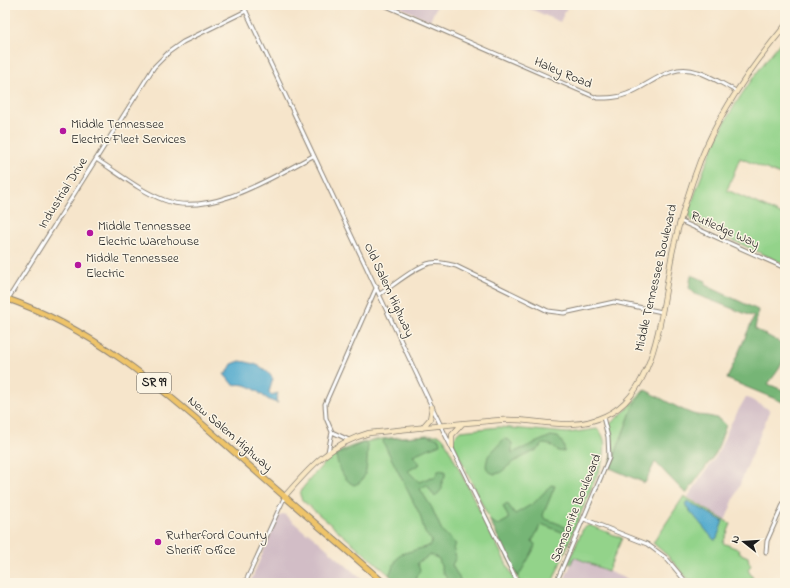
<svg xmlns="http://www.w3.org/2000/svg" width="790" height="588" font-family="'Indie Flower',sans-serif">
<style>
.industrial{fill:#d2bdc6}
.green{fill:#93d38a;stroke:#587853}
.forest{fill:#76b576;stroke:#496849}
.water{fill:#50a9cd;stroke:#366274}
.lines{fill:none;stroke-linecap:round;stroke-linejoin:round}
.street-casing{stroke:#898074;stroke-width:5}
.secondary-casing{stroke:#898074;stroke-width:6}
.primary-casing{stroke:#898074;stroke-width:7}
.street{stroke:#fff;stroke-width:3}
.secondary{stroke:#f9e7c3;stroke-width:4.5}
.primary{stroke:#efc469;stroke-width:5}
.poi-dot{fill:#b5179e;stroke:#fcf5e5;stroke-width:1.5}
.labels{text-anchor:middle;dominant-baseline:central;stroke-width:3;stroke-linejoin:round;paint-order:stroke}
.shield{fill:#fcf5e5;stroke:#5f5d58;stroke-width:1}
.shield-label{font-size:12px;font-weight:bold;fill:#1c1c1c}
.street-label{font-size:13px;fill:#1c1c1c;stroke:#fcf5e5}
.poi-label{font-size:13px;fill:#1c1c1c;stroke:#fcf5e5;text-anchor:start}
</style>
<rect width="100%" height="100%" fill="#fcf5e5"/>
<filter id="ink" filterUnits="userSpaceOnUse"><feTurbulence type="fractalNoise" baseFrequency=".025" numOctaves="2"/><feDisplacementMap in="SourceGraphic" scale="8" xChannelSelector="R" yChannelSelector="G"/><feConvolveMatrix kernelMatrix="1 2 1 2 8 2 1 2 1" color-interpolation-filters="sRGB"/></filter>
<filter id="wash" filterUnits="userSpaceOnUse"><feTurbulence type="fractalNoise" baseFrequency=".012" numOctaves="4" result="noise"/><feDisplacementMap in="SourceGraphic" scale="16" xChannelSelector="R" yChannelSelector="G"/><feGaussianBlur stdDeviation="0.9" result="paint"/><feColorMatrix in="noise" values="0 0 0 0 0 0 0 0 0 0 0 0 0 0 0 0 0 1.4 0 .05"/><feComposite in="paint" operator="in"/></filter>
<g filter="url(#wash)">
<rect width="100%" height="100%" fill="#f6e5cb"/>
<path class="industrial" d="M396,5H437L430,21Z
M522,5H568L560,22Z
M746,397L770,410L725,521L688,497L717,455L730,425Z
M284,514L307,534L308,532L366,583H250L278,517Z
M574,557L636,583H563Z"/>
<path class="green" d="M785,36V156L782,162L785,164V177L740,158L727,190L785,216V264L705,228L692,221L688,213C699,183 710,151 725,122C742,91 763,64 785,36Z
M644,389L645,390L634,404L610,468L613,447L609,427L610,424L626,410Z
M499,427L568,433L597,429C607,436 605,450 603,460L552,583H520L453,443V438L460,431Z
M432,435H440L444,439L516,583H399L302,500L300,495L302,489C310,479 319,468 329,459C357,436 398,438 432,435Z
M684,496L731,524L723,543L740,550L739,553L748,557L749,562L751,565L748,570L756,583H698L695,580L688,579L669,557L653,543Z
M589,525L622,538L608,571L574,557L571,564L568,563L583,529Z"/>
<path class="forest" d="M691,275L706,281L705,285L758,310L755,329L785,345C785,364 779,369 768,384L785,391V403L727,379L754,317L695,294L689,288Z
M645,390C656,395 687,414 697,415C707,416 719,416 726,425L716,453L686,494L655,462L645,483L610,468L634,404Z
M427,435L439,439L440,444L413,455L420,464L408,471L419,482L431,477L434,478L439,470L445,471V477L442,482V489L435,497L427,485L420,489L432,508L442,531L456,544L453,548L456,557L452,565L462,583H450L443,573L439,559L431,555L417,563L420,570L416,577L418,583H399L389,575L396,560L401,554L429,546L432,541L425,533L420,515L383,442L384,439Z
M551,436L558,437C562,442 565,446 564,452L558,451L551,445L543,444L537,450L513,462L500,473L494,474L488,471L486,466L488,456L504,439L509,440L512,443V453Z
M365,442L368,446C366,459 370,481 354,485C344,481 337,465 336,455Z
M551,485L555,486L543,515L544,518C551,522 566,524 569,532L567,534L541,524L532,542L535,544L534,549L518,577L490,521L498,525L509,519L503,506L507,503L515,514L534,503Z"/>
<path class="water" d="M240,361C254,363 265,366 273,379L269,392L271,395L278,393L276,400L278,403C260,400 256,381 233,385L224,374L227,373L232,364Z
M687,501L723,521L717,538L714,540L685,505Z"/>
</g>
<g filter="url(#ink)">
<g class="lines">
<g class="street-casing">
<path id="street" d="M243,5L441,426L518,583
M384,5L597,98C608,98 617,98 627,94C651,85 670,62 698,72C711,76 724,85 736,91
M96,159C118,173 140,191 164,200C210,218 274,176 313,156
M680,221L785,268
M380,294C394,285 416,266 431,263C440,261 448,264 456,266L548,311L564,313L614,302L662,312
M8,299L154,67L169,52L183,42L246,11
M332,432L349,440
M328,452L332,432L326,418L325,404L377,286
M584,519L647,544L666,558L687,583
M766,552L767,541L785,500
M245,583L285,496
M556,583L609,458L608,437L603,417"/>
</g>
<g class="secondary-casing">
<path id="secondary" d="M422,428L430,419L432,407
M452,447V435L462,424
M285,496C311,466 330,444 369,433C413,429 457,423 501,420C538,418 569,433 605,416C660,392 662,299 673,249C680,219 689,190 700,161C720,111 751,67 785,26"/>
</g>
<g class="primary-casing">
<path id="primary" d="M5,298C90,327 159,385 225,444C277,491 331,536 384,583"/>
</g>
<use href="#street" class="street"/>
<use href="#secondary" class="secondary"/>
<use href="#primary" class="primary"/>
</g>
</g>
<g class="poi-dot">
<circle cx="63" cy="131" r="4"/>
<circle cx="90" cy="233" r="4"/>
<circle cx="78" cy="265" r="4"/>
<circle cx="158" cy="542" r="4"/>
</g>
<g class="labels">
<rect class="shield" x="137" y="373" width="34" height="20" rx="3"/>
<g class="shield-label">
<text x="154" y="383">SR 99</text>
</g>
<g class="street-label">
<text transform="translate(563 73) rotate(23)">Haley Road</text>
<text transform="translate(63 193) rotate(-58)">Industrial Drive</text>
<text transform="translate(725 230) rotate(24)">Rutledge Way</text>
<text transform="translate(656 278) rotate(-77)">Middle Tennessee Boulevard</text>
<text transform="translate(389 290) rotate(65)">Old Salem Highway</text>
<text transform="translate(230 434) rotate(41)">New Salem Highway</text>
<text transform="translate(576 508) rotate(-68)">Samsonite Boulevard</text>
</g>
<g class="poi-label">
<text x="71" y="124">Middle Tennessee<tspan x="71" dy="15">Electric Fleet Services</tspan></text>
<text x="98" y="226">Middle Tennessee<tspan x="98" dy="15">Electric Warehouse</tspan></text>
<text x="86" y="258">Middle Tennessee<tspan x="86" dy="15">Electric</tspan></text>
<text x="166" y="535">Rutherford County<tspan x="166" dy="15">Sheriff Office</tspan></text>
</g>
</g>
<rect width="790" height="588" fill="none" stroke="#fcf5e5" stroke-width="20"/>
<g transform="translate(744 542) rotate(287)" stroke="#fcf5e5" stroke-width="3" paint-order="stroke">
<path d="M0-3L7 15L0 10L-7 15Z" fill="#1c1c1c"/>
<text y="-6" font-size="11" font-weight="bold" text-anchor="middle" fill="#1c1c1c">N</text>
</g>
</svg>
